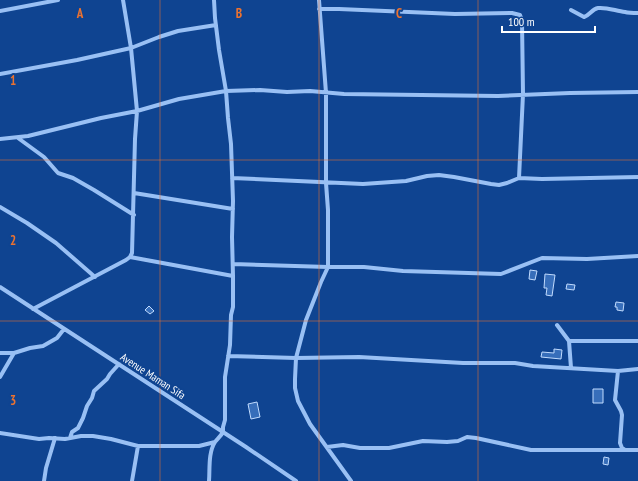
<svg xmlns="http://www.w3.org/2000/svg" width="638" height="481" font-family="'PT Sans Narrow',sans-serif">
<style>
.building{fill:#376eba;stroke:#c1dbfe}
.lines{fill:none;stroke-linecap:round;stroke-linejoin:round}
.minor{stroke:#99c0f4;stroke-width:4}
.grid{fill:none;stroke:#eb7230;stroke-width:1;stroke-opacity:0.55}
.labels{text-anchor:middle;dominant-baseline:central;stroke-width:4;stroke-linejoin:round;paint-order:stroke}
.street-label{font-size:11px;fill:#fff;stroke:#0f4491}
.grid-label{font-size:13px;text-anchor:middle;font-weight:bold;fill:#eb7230;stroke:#0f4491;stroke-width:4;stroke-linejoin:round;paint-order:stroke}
</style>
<rect width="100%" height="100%" fill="#0f4491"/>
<path class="building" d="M530,270L537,271L535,280L529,279Z
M545,274L555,275L552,296L546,295L547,288H544Z
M567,284L575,285L574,290L566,289Z
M616,302L624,303L623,311L617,310V307H615Z
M149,306L154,311L150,314L145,310Z
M554,349L562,350L561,359L541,357L542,352L554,353Z
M593,389H603V403H593Z
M257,402L260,417L251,419L248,404Z
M604,457L609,458L608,465L603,464Z"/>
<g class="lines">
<path class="minor" d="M319,0L326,93V183L328,210V267L321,282L306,320L296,358L295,379V388L298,401L310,424L351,481
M319,9H339L455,14L512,13L520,15L522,21L523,94L519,178
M571,10L584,17C590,15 592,9 598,8C607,7 616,11 625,12C629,13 634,13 638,13
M0,11L58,0
M0,74L77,60L131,48L159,37L178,31L216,25
M18,138L44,157L58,173L73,178L94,190L134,215
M0,139L28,136L101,118L137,111L179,99L226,91L260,90L287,92L310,91L344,94L498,96L570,93L638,92
M232,178L363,184L406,181L427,176L439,175L454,177L491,184L499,185L507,183L519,178L542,179L638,177
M134,193L233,209
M0,207L27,223L56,243L95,277
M130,257L233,276
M233,264L328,267H364L403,271L501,274L542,258L587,259L638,256
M0,287L246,447L296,481
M33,309L126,260L130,257L132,253L135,139L137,111L131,48L123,0
M557,325L569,341L571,368
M569,341H638
M0,353H14L30,348L43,346L57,338L64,329
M228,356L296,358L359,357L463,363H515L533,366L618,371L638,369
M618,371L615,400L621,411L622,415L620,443L622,448L625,450
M0,377L14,353
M0,433L39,439L49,438L65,439L81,436H93L111,439L138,446H199L215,442
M70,438L72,432L78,428L83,418L87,406L92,398L94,391L107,379L110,374L119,364
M327,447L343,445L360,448H389L423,441L447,442L458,441L467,437L476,438L531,450H638
M44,481L46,468L55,438
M132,481L138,446
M209,481C210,469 208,453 215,442C217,439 221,436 223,432V427L225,420V377L230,345L231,315L233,307V276L232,237L233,201L231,144L228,118L226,91L219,50L215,18L214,0"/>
</g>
<path class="grid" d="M160,0V481M319,0V481M478,0V481M0,160H638M0,321H638"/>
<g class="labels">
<g class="street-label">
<text transform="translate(153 376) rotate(33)">Avenue Maman Sifa</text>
</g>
</g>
<g class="grid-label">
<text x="80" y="18">A</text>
<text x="239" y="18">B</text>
<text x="399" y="18">C</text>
<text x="13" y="85">1</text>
<text x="13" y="245">2</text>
<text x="13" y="405">3</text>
</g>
<path d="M502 26v6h93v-6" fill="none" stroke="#ffffff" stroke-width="2"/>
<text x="508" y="26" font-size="12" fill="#ffffff" stroke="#0f4491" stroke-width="3" paint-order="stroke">100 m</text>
</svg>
